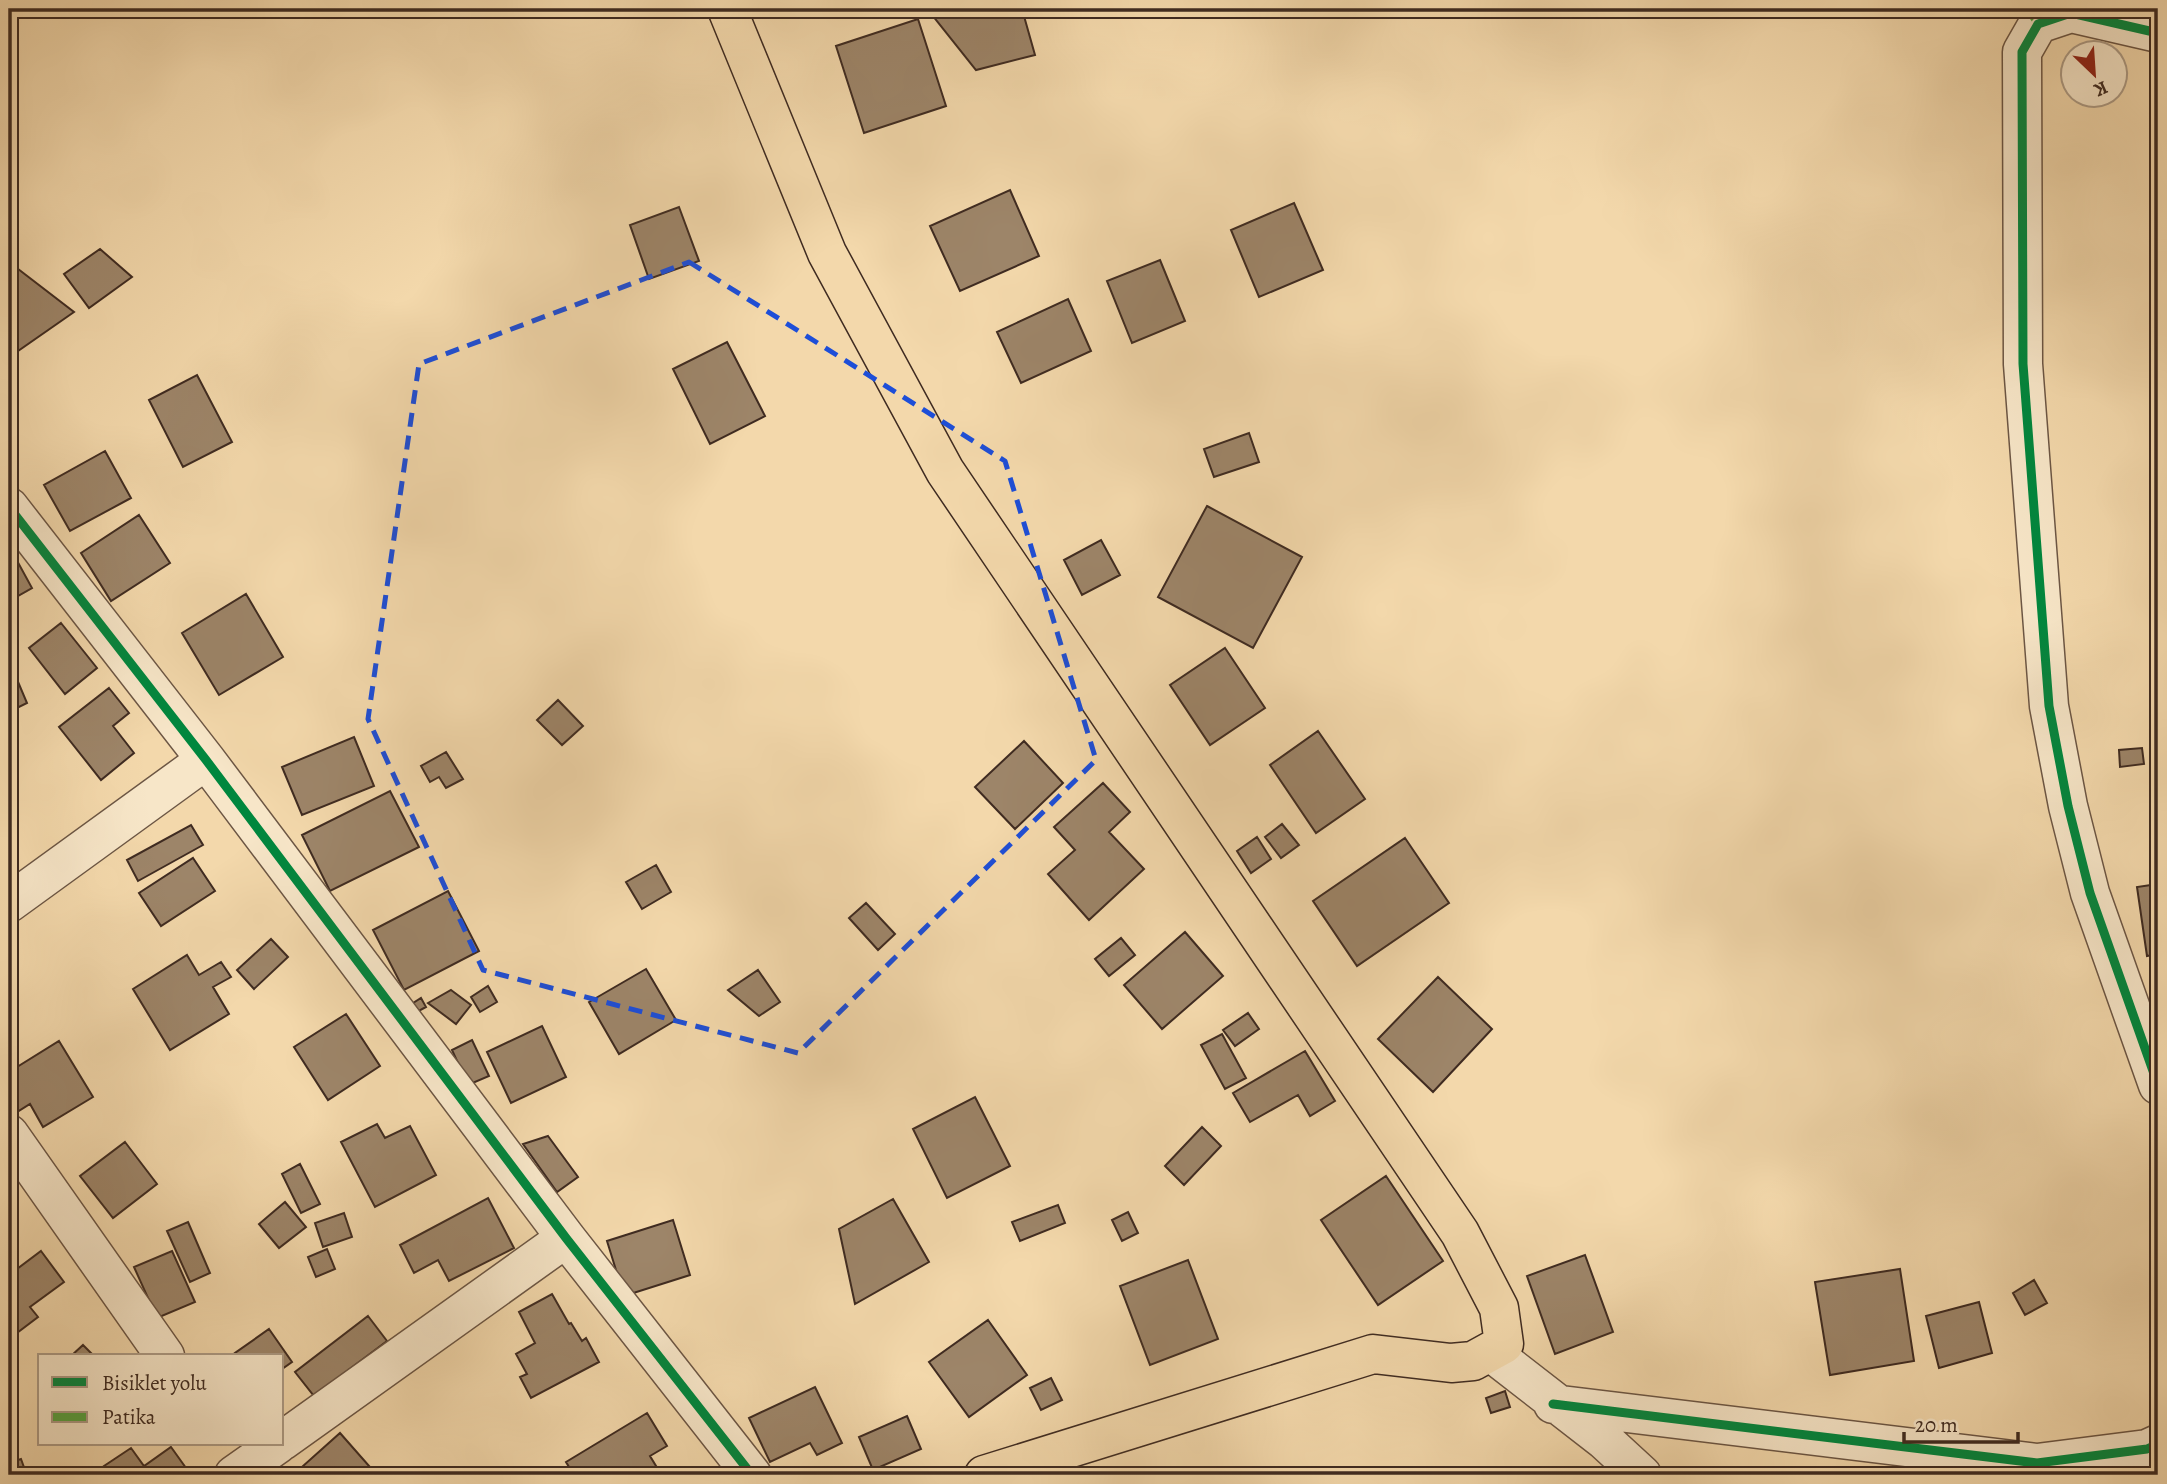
<svg xmlns="http://www.w3.org/2000/svg" width="2167" height="1484" font-family="Alegreya,serif">
<style>
.building{fill:#9d8569;stroke:#3f2b21;stroke-width:2}
.lines{fill:none;stroke-linecap:round;stroke-linejoin:round}
.minor-casing{stroke:#6c5644;stroke-width:41}
.major-casing{stroke:#3f2b21;stroke-width:41}
.minor{stroke:#f7e6c8;stroke-width:38}
.major{stroke:#f3d8ab;stroke-width:38}
.quiet{stroke:#54a441;stroke-width:7;stroke-dasharray:14 7;stroke-linecap:butt}
.cycleway-casing{stroke:#f7e6c8;stroke-width:13}
.cycleway{stroke:#00873e;stroke-width:9}
.marked{fill:none;stroke:#1d4ed8;stroke-width:5;stroke-dasharray:14 9;stroke-linejoin:round}
</style>
<rect width="100%" height="100%" fill="#f3d8ab"/>
<filter id="stains"><feTurbulence type="fractalNoise" baseFrequency=".00286" numOctaves="4"/><feColorMatrix values="0 0 0 0 .2 0 0 0 0 .09 0 0 0 0 .02 0 0 0 .5 -.17"/></filter>
<radialGradient id="worn" r=".72"><stop offset=".6" stop-color="#630" stop-opacity="0"/><stop offset="1" stop-color="#630" stop-opacity=".3"/></radialGradient>
<path class="building" d="M963,9H1022L1035,55L976,70L933,16Z
M918,19L946,106L864,133L836,46Z
M1010,190L1039,256L960,291L930,226Z
M1294,203L1323,270L1259,297L1231,230Z
M679,207L699,261L649,279L630,225Z
M100,249L132,277L89,308L64,274Z
M1160,260L1185,321L1132,343L1107,281Z
M9,262L74,312L18,351L9,344Z
M1068,299L1091,351L1021,383L997,332Z
M727,342L765,416L710,444L673,369Z
M197,375L232,442L183,467L149,400Z
M1249,433L1259,462L1214,477L1204,449Z
M105,451L131,498L70,531L44,485Z
M1207,506L1302,557L1253,648L1158,597Z
M139,515L170,563L111,601L81,553Z
M1101,540L1120,575L1082,595L1064,560Z
M9,546L32,588L9,601Z
M246,594L283,657L219,695L182,633Z
M61,623L97,668L65,694L29,648Z
M1225,648L1265,708L1210,745L1170,685Z
M13,670L27,703L9,712V672Z
M109,688L129,713L113,726L134,753L101,780L59,727Z
M558,700L583,726L562,745L537,720Z
M1318,731L1365,799L1316,833L1270,765Z
M354,737L374,786L302,815L282,767Z
M1024,741L1063,783L1015,829L975,787Z
M2142,748L2144,764L2120,767L2119,750Z
M446,752L463,779L446,788L439,777L430,782L421,766Z
M1103,783L1130,812L1109,832L1144,869L1089,920L1048,874L1075,850L1054,827Z
M390,791L419,847L330,891L302,835Z
M1282,824L1299,845L1281,858L1265,837Z
M191,825L203,845L138,881L127,860Z
M1257,837L1271,859L1251,873L1237,851Z
M1405,838L1449,903L1357,966L1313,901Z
M193,858L215,891L161,926L139,893Z
M656,865L671,892L642,909L626,882Z
M2158,884V954L2147,956L2137,887Z
M448,891L479,951L404,990L373,930Z
M866,903L895,934L878,950L849,918Z
M1185,932L1223,976L1162,1029L1124,985Z
M1121,938L1135,955L1109,976L1095,959Z
M271,939L288,957L254,989L237,970Z
M187,955L199,975L221,962L231,977L213,987L229,1014L170,1050L133,989Z
M646,969L676,1020L619,1054L589,1002Z
M758,970L780,1002L759,1016L728,990Z
M1438,977L1492,1029L1433,1092L1378,1039Z
M488,986L497,1002L480,1012L471,997Z
M451,990L471,1005L456,1024L428,1003Z
M421,998L426,1007L415,1013L410,1005Z
M1248,1013L1259,1029L1235,1046L1223,1030Z
M346,1014L380,1066L328,1100L294,1047Z
M542,1026L566,1077L511,1103L487,1052Z
M1222,1034L1246,1078L1225,1089L1201,1045Z
M472,1040L489,1076L468,1085L452,1050Z
M59,1041L93,1097L43,1127L30,1104L17,1112L9,1099V1072Z
M1305,1051L1335,1101L1310,1116L1298,1095L1250,1122L1233,1093Z
M975,1097L1010,1166L947,1198L913,1129Z
M377,1124L385,1138L410,1126L436,1175L375,1207L341,1142Z
M1202,1127L1221,1146L1184,1185L1165,1166Z
M548,1136L578,1177L557,1192L523,1144Z
M125,1142L157,1184L113,1218L80,1176Z
M300,1164L320,1204L301,1213L282,1174Z
M1386,1176L1443,1261L1378,1305L1321,1220Z
M488,1198L514,1248L449,1281L438,1260L414,1273L400,1245Z
M893,1199L929,1262L855,1304L839,1229Z
M285,1202L306,1227L279,1248L259,1224Z
M1058,1205L1065,1223L1020,1241L1012,1222Z
M1128,1212L1138,1233L1122,1241L1112,1220Z
M344,1213L352,1237L323,1247L315,1223Z
M673,1220L690,1275L624,1296L607,1241Z
M188,1222L210,1273L190,1282L167,1231Z
M327,1249L335,1269L316,1277L308,1257Z
M41,1251L64,1282L30,1307L38,1317L9,1339V1275Z
M172,1251L195,1302L157,1318L134,1267Z
M1585,1255L1613,1332L1555,1354L1527,1276Z
M1188,1260L1218,1339L1150,1365L1120,1286Z
M1900,1269L1914,1361L1830,1375L1815,1282Z
M2034,1280L2047,1303L2025,1315L2013,1293Z
M552,1294L569,1324L571,1323L582,1341L586,1338L599,1362L531,1398L520,1377L527,1374L516,1354L535,1343L519,1312Z
M1979,1302L1992,1353L1939,1368L1926,1316Z
M368,1316L387,1341L314,1396L295,1372Z
M988,1320L1027,1375L969,1417L929,1362Z
M269,1329L292,1362L282,1369V1356H238L235,1353Z
M83,1345L94,1356H71Z
M1051,1378L1062,1400L1041,1410L1030,1388Z
M815,1387L842,1443L817,1455L810,1443L770,1462L749,1418Z
M1505,1391L1510,1407L1491,1413L1486,1398Z
M647,1413L667,1446L650,1456L656,1466L640,1475H574L566,1462Z
M907,1416L921,1449L873,1470L859,1437Z
M340,1433L377,1475H311L303,1466Z
M171,1447L191,1475H110L104,1466L131,1448L144,1466Z
M21,1459L26,1473L9,1475V1463Z"/>
<g class="lines">
<g class="minor-casing">
<path id="minor" d="M2158,33L2071,13L2038,24L2022,52L2023,364L2049,706L2068,806L2090,893L2158,1085
M9,507L206,760L566,1238L752,1475
M9,903L206,760
M9,1134L165,1356
M1492,1353L1604,1440L1642,1475
M1553,1404L2037,1463L2147,1449L2158,1444
M282,1441L566,1238
M234,1475L278,1444"/>
</g>
<g class="major-casing">
<path id="major" d="M727,9L827,253L945,471L1460,1233L1499,1308L1504,1344L1473,1361L1451,1363L1373,1354L984,1475"/>
</g>
<use href="#minor" class="minor"/>
<use href="#major" class="major"/>
<path class="quiet" d="M2027,9L2038,24"/>
<g class="cycleway-casing">
<path id="cycleway" d="M2158,33L2071,13L2038,24L2022,52L2023,364L2049,706L2068,806L2090,893L2158,1085
M9,507L206,760L566,1238L752,1475
M1553,1404L2037,1463L2147,1449L2158,1444"/>
</g>
<use href="#cycleway" class="cycleway"/>
</g>
<path class="marked" d="M689,262L1005,461L1096,760L798,1053L483,970L368,719L419,364Z"/>
<rect width="2167" height="1484" fill="none" stroke="#f3d8ab" stroke-width="35"/>
<rect x="10" y="10" width="2146" height="1463" fill="none" stroke="#3f2b21" stroke-width="3.5"/>
<rect x="18" y="18" width="2132" height="1449" fill="none" stroke="#3f2b21" stroke-width="2"/>
<rect x="38" y="1354" width="245" height="91" fill="#f7e6c8" stroke="#ad9b85" stroke-width="2"/>
<rect x="52" y="1377" width="35" height="10" fill="#00873e" stroke="#ad9b85" stroke-width="2"/>
<text x="102" y="1390" font-size="21" fill="#3f2b21">Bisiklet yolu</text>
<rect x="52" y="1412" width="35" height="10" fill="#54a441" stroke="#ad9b85" stroke-width="2"/>
<text x="102" y="1424" font-size="21" fill="#3f2b21">Patika</text>
<g transform="translate(2094 74) rotate(155)"><circle r="33" fill="#f7e6c8" stroke="#ad9b85" stroke-width="2"/>
<path d="M0-5L12 26L0 18L-12 26Z" fill="#8f2418"/>
<text y="-10" font-size="19" font-weight="bold" text-anchor="middle" fill="#3f2b21">K</text>
</g>
<path d="M1904 1432v10h114v-10" fill="none" stroke="#3f2b21" stroke-width="3.5"/>
<text x="1915" y="1432" font-size="21" fill="#3f2b21" stroke="#f7e6c8" stroke-width="5" paint-order="stroke">20 m</text>
<rect width="100%" height="100%" filter="url(#stains)"/>
<rect width="100%" height="100%" fill="url(#worn)"/>
</svg>
